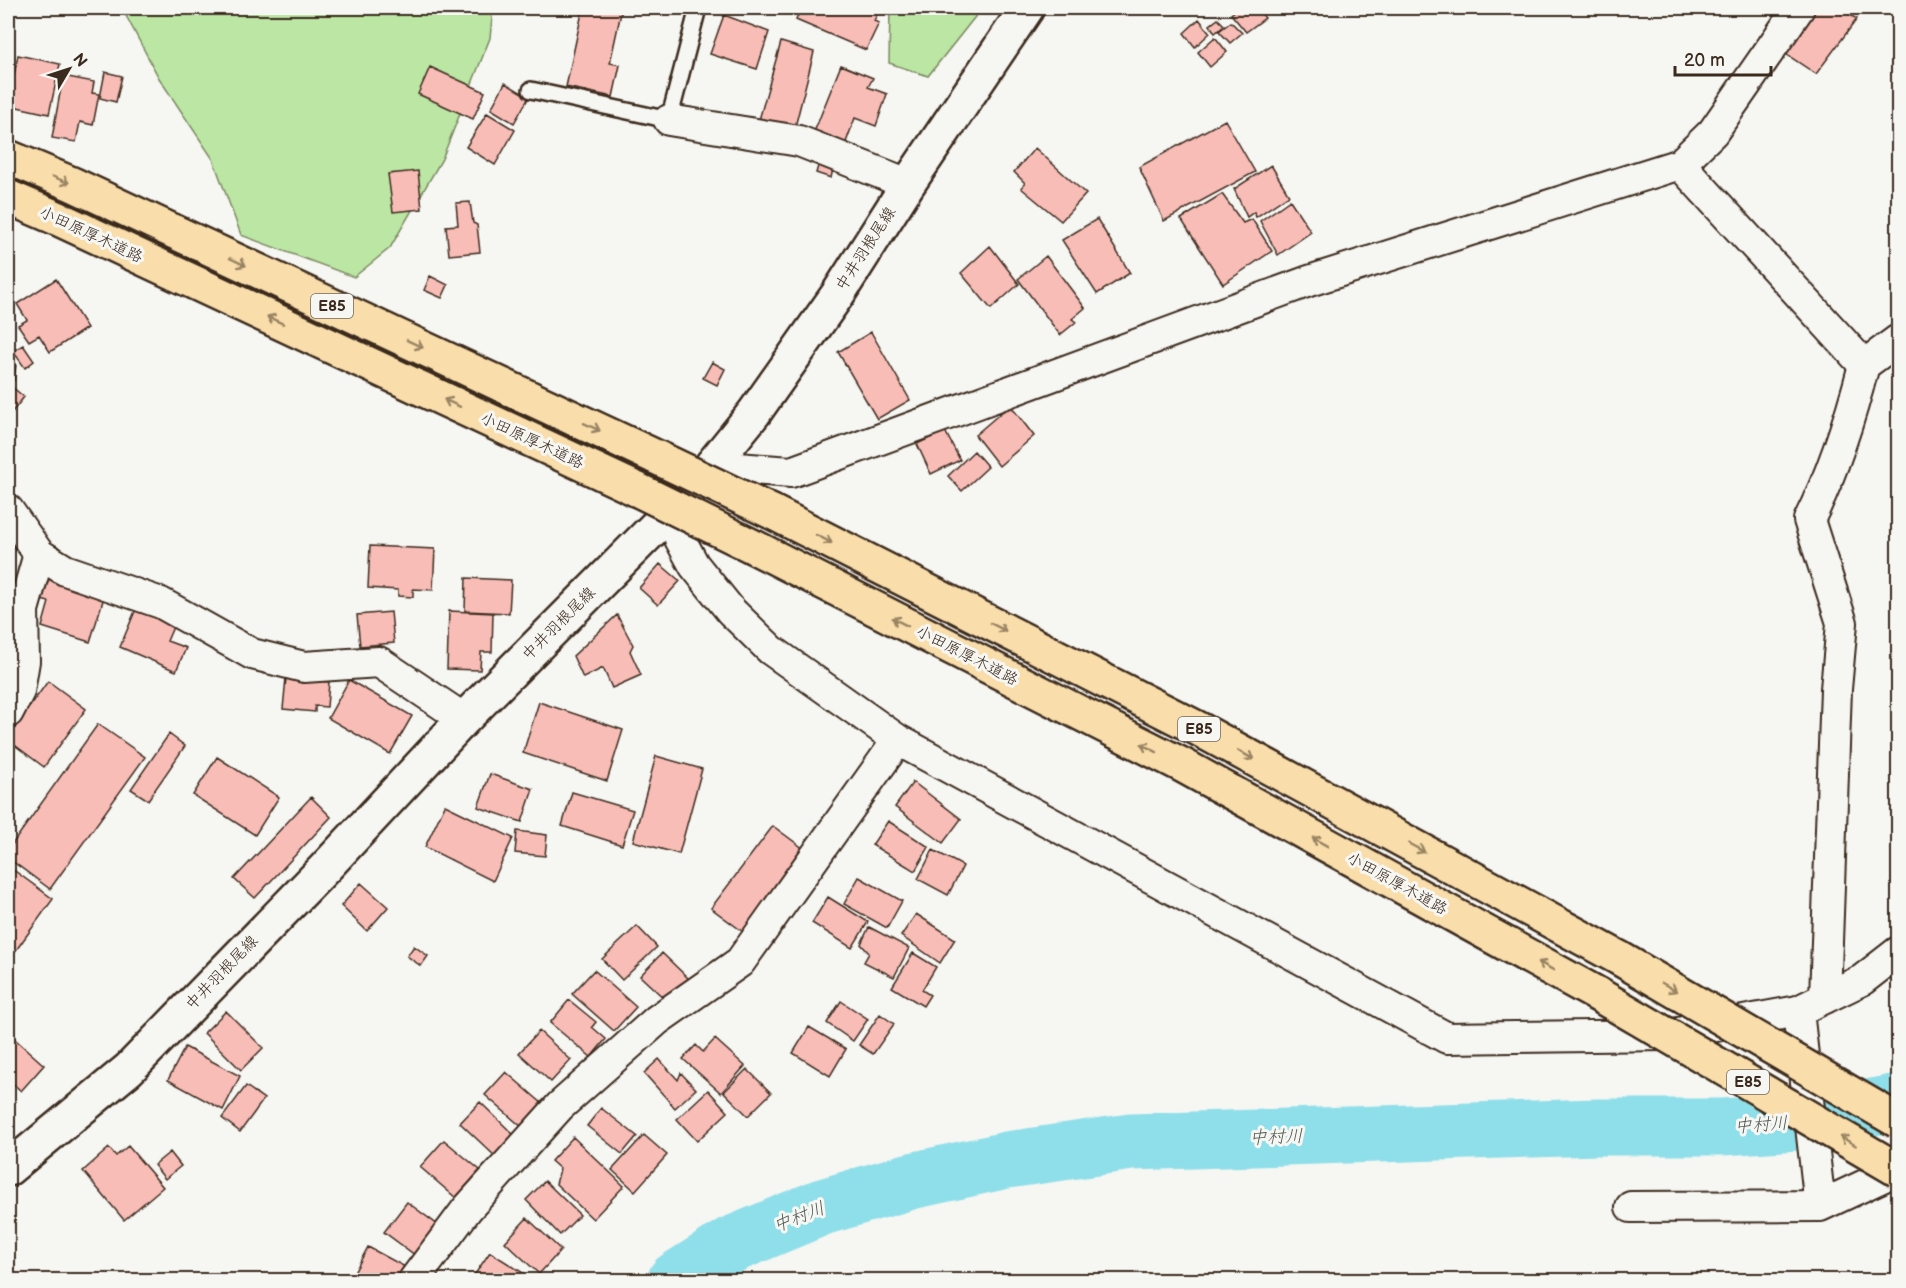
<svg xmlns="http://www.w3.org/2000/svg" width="1906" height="1288" font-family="'Balsamiq Sans','Klee One',sans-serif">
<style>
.green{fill:#bbe6a4;stroke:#7b8861;stroke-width:1.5}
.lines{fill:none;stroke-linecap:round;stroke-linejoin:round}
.river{stroke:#8fdfea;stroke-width:57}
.building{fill:#f9bdb7;stroke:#3b2a1e;stroke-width:1.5}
.lane-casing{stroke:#3b2a1e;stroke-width:20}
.street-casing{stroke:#3b2a1e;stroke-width:34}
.secondary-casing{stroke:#3b2a1e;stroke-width:38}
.highway-casing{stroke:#3b2a1e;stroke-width:38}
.lane{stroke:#f6f6f2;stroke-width:15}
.street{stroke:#f6f6f2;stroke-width:30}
.secondary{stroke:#f6f6f2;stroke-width:33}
.highway{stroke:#f9deab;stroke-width:33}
.highway-bridge-casing{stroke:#3b2a1e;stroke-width:38;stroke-linecap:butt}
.highway-bridge{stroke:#f9deab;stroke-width:33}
.oneway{stroke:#9a8464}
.labels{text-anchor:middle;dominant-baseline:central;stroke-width:6;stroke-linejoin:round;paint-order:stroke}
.shield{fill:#f6f6f2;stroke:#73675e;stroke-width:1.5}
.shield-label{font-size:15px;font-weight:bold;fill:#3b2a1e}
.street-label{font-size:16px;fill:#3b2a1e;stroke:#f6f6f2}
.water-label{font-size:18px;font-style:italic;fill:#505751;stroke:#f6f6f2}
</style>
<rect width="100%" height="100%" fill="#f6f6f2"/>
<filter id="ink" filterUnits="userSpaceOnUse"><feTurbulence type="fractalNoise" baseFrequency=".0167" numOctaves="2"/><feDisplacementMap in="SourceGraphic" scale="12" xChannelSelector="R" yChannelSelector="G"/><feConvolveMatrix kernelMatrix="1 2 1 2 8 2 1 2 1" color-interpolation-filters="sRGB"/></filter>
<g filter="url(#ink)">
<path class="green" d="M122,8H493L490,38L442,159L390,248L354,277L241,235L213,159L159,78Z
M890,8H982L928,76L889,63Z"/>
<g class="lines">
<path class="river" d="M676,1280L731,1245L822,1207L911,1181L1007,1160L1131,1142L1598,1127H1722L1798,1122L1898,1102"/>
</g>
<path class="building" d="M583,8H622L610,63L620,65L613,97L566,87Z
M801,8H876L879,9L874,21L879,23L866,50L796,20Z
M1238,8H1257L1265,18L1246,32L1231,14Z
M1812,8H1838L1857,19L1816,74L1780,50Z
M724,15L769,32L757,69L710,54Z
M1199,19L1210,33L1195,47L1184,33Z
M1218,19L1224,25L1215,33L1210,25Z
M1231,22L1242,33L1230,43L1219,31Z
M1215,37L1227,52L1210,67L1198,52Z
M781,42L814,52L794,131L759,120Z
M18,55L60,64L49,114L8,105Z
M841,65L873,78L868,87L887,94L876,126L855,118L845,145L814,132Z
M430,67L485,92L473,119L418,94Z
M105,72L122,76L116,102L100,98Z
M63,76L94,82L92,93L99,94L93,125L80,122L76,142L52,138Z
M505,83L529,97L514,123L491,109Z
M487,113L515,130L495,165L466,147Z
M1225,120L1255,172L1164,221L1139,167Z
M1035,148L1086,194L1061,221L1021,188L1025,183L1014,172Z
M820,159L834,164L831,178L816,173Z
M1271,165L1289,195L1256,217L1254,212L1247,217L1234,189Z
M418,171L422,209L393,212L388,174Z
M1222,194L1243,223L1252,219L1272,251L1223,284L1181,219Z
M1290,200L1311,232L1278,255L1260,221Z
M470,202L473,223L477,225L480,252L449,255L446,226L458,225L456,203Z
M1097,219L1130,273L1097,294L1062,240Z
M990,246L1019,284L991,309L961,273Z
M1046,256L1085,308L1072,319L1076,322L1060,335L1018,279Z
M430,276L448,285L442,298L424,290Z
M56,279L87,328L50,352L39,335L29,341L18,325L27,320L17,304Z
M871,332L910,400L877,419L838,352Z
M23,345L34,361L25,368L13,351Z
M712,362L725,369L717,385L703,378Z
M8,363L16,364L14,381L8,380Z
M11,386L24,397L8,417V391Z
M1010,405L1034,436L999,466L975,435Z
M945,431L960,460L931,474L917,444Z
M974,451L988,467L962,491L948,476Z
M370,546L435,549L433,590L413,589V597L398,596V590L368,588Z
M660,564L680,581L658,605L639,588Z
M49,576L105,594L90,642L42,627L49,602L41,600Z
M466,578L511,580L509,613L465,611Z
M138,604L176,620L167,641L186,648L176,671L120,647Z
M449,611L493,613L492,652H481L480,670L447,669Z
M391,612L394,643L360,646L357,615Z
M617,615L633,645L630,651L641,675L612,688L603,668L583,678L573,656Z
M286,678L329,682L327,707L315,706V712L283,709Z
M349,680L412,716L390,754L328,718Z
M48,681L86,709L44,767L8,740V737Z
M539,702L623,730L607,781L523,753Z
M98,724L145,757L50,889L8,858V850Z
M169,734L185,746L148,800L131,789Z
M656,756L702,769L679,854L633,841Z
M217,757L279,797L255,835L193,795Z
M490,774L533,789L522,822L478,807Z
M913,782L961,819L943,843L895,807Z
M572,792L633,810L622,845L562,826Z
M311,797L331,817L255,898L234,879Z
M445,805L513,838L493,881L425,847Z
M888,821L929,847L915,871L872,845Z
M773,826L812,855L750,937L711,908Z
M517,831L547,835L545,856L515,853Z
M933,850L963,866L948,895L918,879Z
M8,866L53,899L9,960L8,959Z
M859,877L902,901L887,928L844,904Z
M361,883L388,907L367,931L341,906Z
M828,897L868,922L852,948L812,923Z
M916,914L955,939L940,963L901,936Z
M637,926L657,947L622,980L602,959Z
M869,927L909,948L894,977L864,962L869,953L861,944Z
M414,946L428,956L421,966L407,956Z
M662,953L689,979L667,1001L640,976Z
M913,953L936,967L922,990L930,995L923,1006L892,987Z
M594,970L636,1007L614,1031L572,994Z
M569,1000L596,1022L592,1027L606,1039L591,1057L550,1023Z
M841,1001L868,1019L853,1041L827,1023Z
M226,1011L263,1048L241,1070L204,1033Z
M880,1014L894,1024L873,1054L859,1045Z
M809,1027L846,1049L830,1076L793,1053Z
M539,1031L571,1060L551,1082L519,1053Z
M8,1033L44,1065L21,1091L8,1079Z
M715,1039L745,1066L721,1093L683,1059L696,1045L703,1052Z
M185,1047L240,1076L223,1110L168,1080Z
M659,1059L678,1080L681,1073L696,1089L675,1108L644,1073Z
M747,1069L771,1093L748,1116L724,1092Z
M506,1072L543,1104L523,1128L485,1095Z
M246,1086L264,1099L240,1132L222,1118Z
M708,1090L728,1112L697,1141L677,1119Z
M480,1102L516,1137L497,1158L460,1123Z
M601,1108L637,1136L622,1154L587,1126Z
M644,1135L667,1155L635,1191L612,1170Z
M573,1137L624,1186L593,1219L556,1184L560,1169L551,1161Z
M444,1140L480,1170L456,1198L420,1167Z
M128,1146L163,1187L124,1220L83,1171L109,1148L116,1156Z
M170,1152L181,1166L165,1179L154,1165Z
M545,1181L580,1215L560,1235L526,1200Z
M407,1202L442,1228L419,1258L384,1232Z
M527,1218L561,1250L539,1274L505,1242Z
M368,1247L409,1269L403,1280H368L354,1273Z
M490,1252L531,1278L530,1280H471Z"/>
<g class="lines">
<g class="lane-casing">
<path id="lane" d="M531,90L669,120L698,8"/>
</g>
<g class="street-casing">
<path id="street" d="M669,120L799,141L908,184
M1680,164L1864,365C1850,419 1834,470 1809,520L1842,623L1836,689L1825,998
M1864,365L1898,340
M711,466L791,472L1309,281L1680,164L1713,132L1799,8
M674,508L680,539L694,565L731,611L771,650L898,740L1447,1038L1667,1035L1798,1011L1862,980L1898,952
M8,510L39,554L65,570L161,603L252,654L304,667L379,662L464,719
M8,712L19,691L24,661L23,610L39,554
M1798,1011L1820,1206
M1631,1207L1820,1206L1882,1177L1898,1166
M414,1280L467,1209L560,1106L657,1020L740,962L898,740"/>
</g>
<g class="secondary-casing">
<path id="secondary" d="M8,1169L129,1069L324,869L464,719L674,508L711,466L754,413L838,294L908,184L1027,8"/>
</g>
<g class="highway-casing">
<path id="highway" d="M8,157L72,184L656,457
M8,197L59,219L638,490
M772,512L1197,728L1619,958
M754,547L1182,765L1597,994"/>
</g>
<use href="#lane" class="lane"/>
<use href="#street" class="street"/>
<use href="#secondary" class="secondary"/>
<use href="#highway" class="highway"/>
<g class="highway-bridge-casing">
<path id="highway-bridge" d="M656,457L772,512
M638,490L754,547
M1619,958L1898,1121
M1597,994L1898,1170"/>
</g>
<use href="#highway-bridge" class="highway-bridge"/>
</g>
<defs><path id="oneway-shaft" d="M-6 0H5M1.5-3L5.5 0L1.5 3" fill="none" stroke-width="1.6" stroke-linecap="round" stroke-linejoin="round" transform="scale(1.5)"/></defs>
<g class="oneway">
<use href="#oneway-shaft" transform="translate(61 180) rotate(23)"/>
<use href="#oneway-shaft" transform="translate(238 262) rotate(25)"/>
<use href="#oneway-shaft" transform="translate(275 320) rotate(-155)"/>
<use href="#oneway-shaft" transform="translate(415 344) rotate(25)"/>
<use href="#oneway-shaft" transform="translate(452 403) rotate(-155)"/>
<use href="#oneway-shaft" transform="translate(592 427) rotate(25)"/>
<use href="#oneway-shaft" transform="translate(824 539) rotate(27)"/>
<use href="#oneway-shaft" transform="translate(900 622) rotate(-153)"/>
<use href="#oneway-shaft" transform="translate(998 627) rotate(27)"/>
<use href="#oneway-shaft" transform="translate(1149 748) rotate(-153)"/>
<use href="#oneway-shaft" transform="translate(1246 755) rotate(29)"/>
<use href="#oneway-shaft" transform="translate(1320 842) rotate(-151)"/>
<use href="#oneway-shaft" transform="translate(1417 848) rotate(29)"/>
<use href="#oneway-shaft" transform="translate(1546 966) rotate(-151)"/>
<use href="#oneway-shaft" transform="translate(1669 987) rotate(30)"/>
<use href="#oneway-shaft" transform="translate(1848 1141) rotate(-150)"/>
</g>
</g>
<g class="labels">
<g class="shield">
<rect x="311" y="294" width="42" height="24" rx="4.5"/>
<rect x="1178" y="717" width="42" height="24" rx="4.5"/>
<rect x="1727" y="1070" width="42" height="24" rx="4.5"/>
</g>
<g class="shield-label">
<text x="332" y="306">E85</text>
<text x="1199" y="729">E85</text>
<text x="1748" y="1082">E85</text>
</g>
<g class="street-label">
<text transform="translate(91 235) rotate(25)">小田原厚木道路</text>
<text transform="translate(866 249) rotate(-57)">中井羽根尾線</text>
<text transform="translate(532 441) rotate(25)">小田原厚木道路</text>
<text transform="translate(559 624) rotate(-45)">中井羽根尾線</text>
<text transform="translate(967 656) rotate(27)">小田原厚木道路</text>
<text transform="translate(1397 884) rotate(29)">小田原厚木道路</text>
<text transform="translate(222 973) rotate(-46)">中井羽根尾線</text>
</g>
<g class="water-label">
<text transform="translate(1761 1125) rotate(-4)">中村川</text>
<text transform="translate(1276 1137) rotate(-2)">中村川</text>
<text transform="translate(799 1217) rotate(-21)">中村川</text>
</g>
</g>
<rect width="1906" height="1288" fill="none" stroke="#f6f6f2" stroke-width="30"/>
<rect x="15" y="15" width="1876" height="1258" fill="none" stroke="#3b2a1e" stroke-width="2" filter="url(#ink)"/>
<g transform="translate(69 69) rotate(51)" stroke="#f6f6f2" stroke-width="4.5" paint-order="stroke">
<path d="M0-4.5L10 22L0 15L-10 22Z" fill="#3b2a1e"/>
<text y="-9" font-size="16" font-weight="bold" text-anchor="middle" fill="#3b2a1e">N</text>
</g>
<path d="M1675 66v9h96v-9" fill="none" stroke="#3b2a1e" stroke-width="3"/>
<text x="1684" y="66" font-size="18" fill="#3b2a1e" stroke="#f6f6f2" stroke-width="4.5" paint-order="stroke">20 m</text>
</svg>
